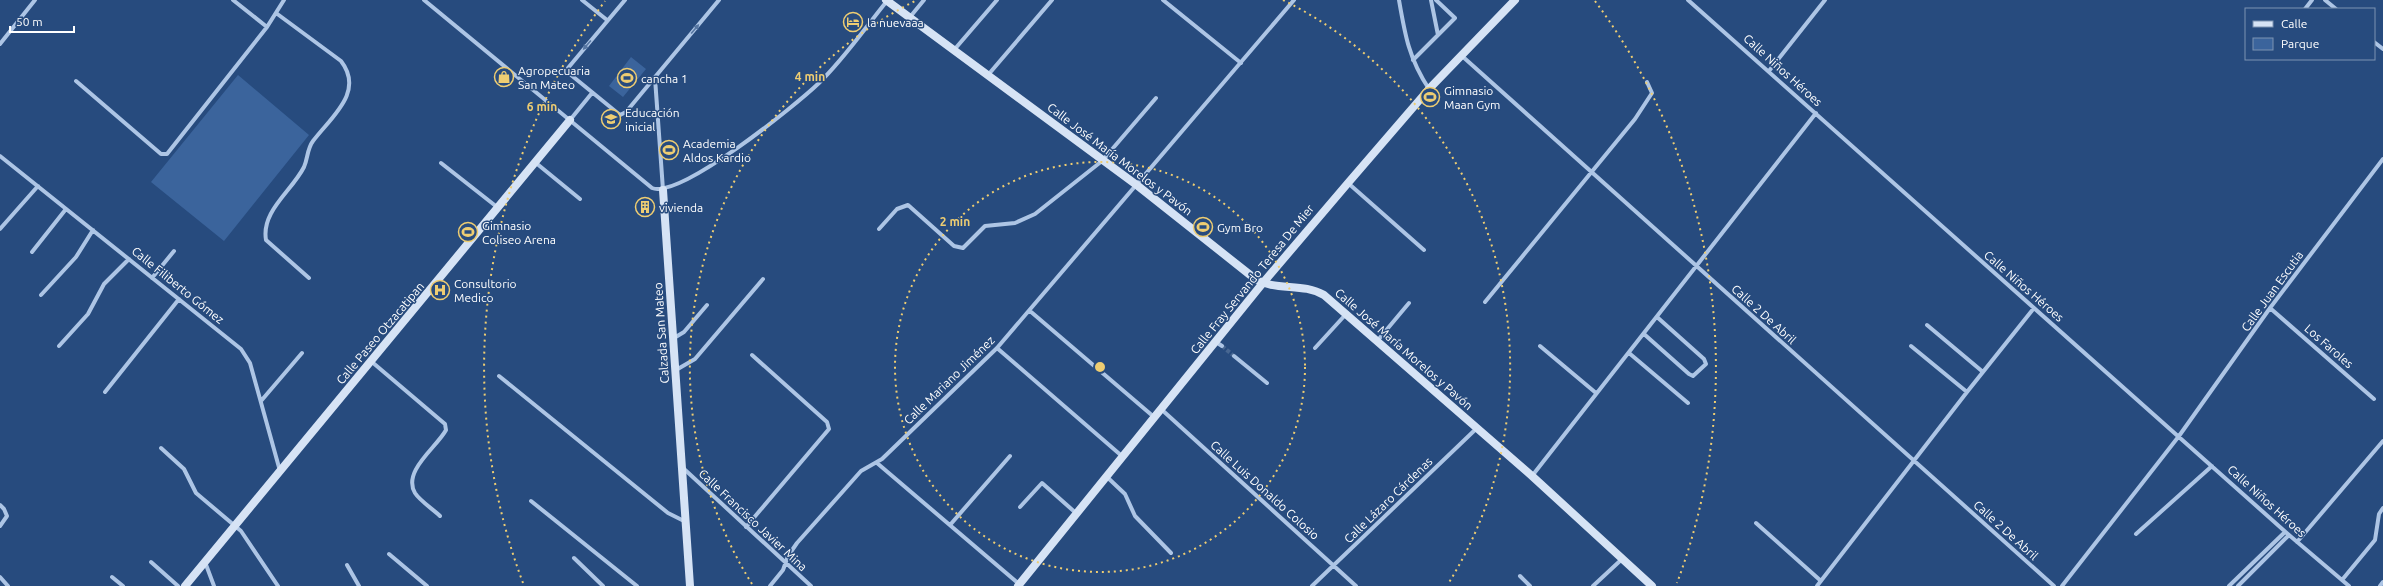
<svg xmlns="http://www.w3.org/2000/svg" width="2383" height="586" font-family="Ubuntu,sans-serif">
<style>
.green{fill:#3b649c}
.lines{fill:none;stroke-linecap:round;stroke-linejoin:round}
.minor-tunnel{stroke:#476691;stroke-width:4;stroke-dasharray:4 2;stroke-linecap:butt}
.minor{stroke:#adc5e5;stroke-width:4}
.secondary{stroke:#d6e3f5;stroke-width:8}
.oneway{fill:#5676a2}
.ring{fill:none;stroke:#eecd72;stroke-width:2;stroke-dasharray:2 4}
.labels{text-anchor:middle;dominant-baseline:central;stroke-width:3;stroke-linejoin:round;paint-order:stroke}
.poi-label{font-size:12px;fill:#fff;stroke:#274b7e;text-anchor:start}
.street-label{font-size:12px;fill:#fff;stroke:#274b7e}
.centre{fill:#eecd72;stroke:#274b7e;stroke-width:2}
.ring-label{font-size:12px;text-anchor:middle;font-weight:bold;fill:#eecd72;stroke:#274b7e;stroke-width:3;stroke-linejoin:round;paint-order:stroke}
</style>
<rect width="100%" height="100%" fill="#274b7e"/>
<path class="green" d="M631,57L646,69L623,97L609,86Z
M238,75L309,135L224,241L151,182Z"/>
<g class="lines">
<path class="minor-tunnel" d="M1222,346L1234,356"/>
<path class="minor" d="M233,0L267,27
M424,0L652,188C680,199 796,105 819,83C844,59 865,28 887,1
M582,0L607,20
M625,0L568,68L571,75L620,115L626,112L719,0
M1163,0L1241,63
M1399,0C1405,35 1409,59 1429,89
M1431,0L1438,35
M1688,0L2289,535L2349,586
M2325,0L2336,9
M2305,9L2312,0
M276,13L341,61C365,92 331,117 313,141C307,149 308,158 304,167C292,191 261,211 266,240L309,278
M910,17L924,0
M2374,42L2383,49
M0,44L35,0
M954,50L997,0
M1462,56L2054,586
M1413,60L1455,18L1436,0
M1769,71L1825,0
M988,75L1052,0
M655,78L663,190
M76,81L161,154H167L267,27L284,0
M570,120L592,93
M0,156L241,349L250,363L280,471
M441,163L497,207
M536,163L580,199
M1348,183L1424,250
M0,229L38,186
M879,229L897,209L908,205L954,246L963,248L985,226L1015,223L1035,214L1102,161L1156,98
M32,252L66,209
M152,278L174,251
M41,295L76,257L93,230
M1485,302L1635,119L1652,93L1647,82
M2270,308L2374,399
M1030,311L1154,417
M1927,325L1983,372
M1644,334L1689,374L1693,376L1706,364L1704,359L1657,317
M674,338L684,332L707,305
M1378,340L1409,303
M1216,342L1222,346
M59,346L88,314L104,284L129,259
M1540,346L1596,393
M1911,346L1967,392
M997,348L1123,457
M1315,348L1347,313
M1629,353L1688,403
M1234,356L1267,383
M372,362L445,424L446,430C437,447 402,471 415,493C420,501 433,509 440,516
M676,370L695,359L763,279
M499,376L668,513L686,522
M105,392L179,299
M261,401L302,353
M1161,409L1356,586
M161,448L184,469L196,493L241,531L278,586
M877,463L1019,584
M683,468L811,586
M1532,476L1816,113
M1107,477L1125,494L1135,516L1171,553
M531,501L637,586
M0,505L4,509L7,516L0,526
M1020,507L1042,483L1077,514
M1756,523L1821,581
M950,525L1010,456
M746,527L829,429L827,422L752,355
M2136,534L2212,466
M2297,542L2383,441
M389,554L427,586
M574,558L603,586
M151,562L178,586
M205,562L214,586
M347,565L359,586
M1520,576L1530,586
M0,577L8,586
M112,577L123,586
M2342,580L2375,540L2379,514L2383,508
M770,586L783,570L788,556L797,543L861,471L882,459L997,348L1294,0
M1312,586L1477,428
M1593,586L1621,560
M1817,586L1967,392L2034,308
M2062,586L2179,436L2270,308L2383,159
M2229,586L2285,532
M2238,586L2289,535
M2380,586L2383,582"/>
<path class="secondary" d="M886,0L1138,186L1254,278C1275,292 1302,282 1324,295L1532,476L1652,586
M663,190L690,586
M185,586L570,120
M1018,586L1262,284L1348,183L1429,89L1515,0"/>
</g>
<defs><path id="oneway-solid" d="M-6-.8H1V-3.2L6.5 0L1 3.2V.8H-6Z"/></defs>
<g class="oneway">
<use href="#oneway-solid" transform="translate(695 29) rotate(-50)"/>
<use href="#oneway-solid" transform="translate(587 45) rotate(130)"/>
</g>
<g class="ring">
<circle cx="1100" cy="367" r="205"/>
<path d="M752 584A410 410 0 0 1 917 0M1283 0A410 410 0 0 1 1448 584"/>
<path d="M523 583A616 616 0 0 1 605 1M1595 1A616 616 0 0 1 1677 583"/>
</g>
<defs>
<g id="hotel-ring" transform="scale(1)"><circle r="9.5" fill="#274b7e" stroke="#eecd72" stroke-width="1.5"/><path d="M-6-4.5h1.5V1H6V5H4.5V3h-9V5H-6ZM-4 0a1.8 1.8 0 1 1 3.6 0ZM.5 0V-2.5h3Q6-2.5 6 0Z" fill="#eecd72"/></g>
<g id="shop-ring" transform="scale(1)"><circle r="9.5" fill="#274b7e" stroke="#eecd72" stroke-width="1.5"/><path d="M-5-2.5h2.3a2.7 3.5 0 0 1 5.4 0H5L5.5 6h-11ZM-1.5-2.5h3a1.5 2.3 0 0 0-3 0Z" fill="#eecd72"/></g>
<g id="stadium-ring" transform="scale(1)"><circle r="9.5" fill="#274b7e" stroke="#eecd72" stroke-width="1.5"/><path d="M0-5a6.5 5 0 1 0 0 10a6.5 5 0 1 0 0-10ZM-3.5-1.8h7v3.6h-7Z" fill="#eecd72"/></g>
<g id="school-ring" transform="scale(1)"><circle r="9.5" fill="#274b7e" stroke="#eecd72" stroke-width="1.5"/><path d="M0-5L7-2L0 1L-7-2ZM-4 1L0 2.5L4 1V4Q0 6-4 4Z" fill="#eecd72"/></g>
<g id="building-ring" transform="scale(1)"><circle r="9.5" fill="#274b7e" stroke="#eecd72" stroke-width="1.5"/><path d="M-4-6H4V6H1V3H-1V6H-4ZM-2.5-4.3h1.7v1.8h-1.7ZM.8-4.3h1.7v1.8H.8ZM-2.5-1h1.7V.8h-1.7ZM.8-1h1.7V.8H.8Z" fill="#eecd72"/></g>
<g id="hospital-ring" transform="scale(1)"><circle r="9.5" fill="#274b7e" stroke="#eecd72" stroke-width="1.5"/><path d="M-5-5h3v3.5h4V-5h3V5h-3V1.5h-4V5h-3Z" fill="#eecd72"/></g>
</defs>
<g fill-rule="evenodd">
<use href="#hotel-ring" x="853" y="22"/>
<use href="#shop-ring" x="504" y="77"/>
<use href="#stadium-ring" x="627" y="78"/>
<use href="#stadium-ring" x="1430" y="97"/>
<use href="#school-ring" x="611" y="119"/>
<use href="#stadium-ring" x="669" y="150"/>
<use href="#building-ring" x="645" y="207"/>
<use href="#stadium-ring" x="1203" y="227"/>
<use href="#stadium-ring" x="468" y="232"/>
<use href="#hospital-ring" x="440" y="290"/>
</g>
<g class="labels">
<g class="poi-label">
<text x="867" y="22">la nuevaaa</text>
<text x="518" y="70">Agropecuaria<tspan x="518" dy="14">San Mateo</tspan></text>
<text x="641" y="78">cancha 1</text>
<text x="1444" y="90">Gimnasio<tspan x="1444" dy="14">Maan Gym</tspan></text>
<text x="625" y="112">Educación<tspan x="625" dy="14">inicial</tspan></text>
<text x="683" y="143">Academia<tspan x="683" dy="14">Aldos Kardio</tspan></text>
<text x="659" y="207">vivienda</text>
<text x="482" y="225">Gimnasio<tspan x="482" dy="14">Coliseo Arena</tspan></text>
<text x="1217" y="227">Gym Bro</text>
<text x="454" y="283">Consultorio<tspan x="454" dy="14">Medico</tspan></text>
</g>
<g class="street-label">
<text transform="translate(1783 70) rotate(42)">Calle Niños Héroes</text>
<text transform="translate(1120 159) rotate(37)">Calle José María Morelos y Pavón</text>
<text transform="translate(1252 279) rotate(-51)">Calle Fray Servando Teresa De Mier</text>
<text transform="translate(178 285) rotate(39)">Calle Filiberto Gómez</text>
<text transform="translate(2024 286) rotate(41)">Calle Niños Héroes</text>
<text transform="translate(2272 291) rotate(-54)">Calle Juan Escutia</text>
<text transform="translate(1764 314) rotate(42)">Calle 2 De Abril</text>
<text transform="translate(380 333) rotate(-50)">Calle Paseo Otzacatipan</text>
<text transform="translate(661 333) rotate(-94)">Calzada San Mateo</text>
<text transform="translate(2329 346) rotate(41)">Los Faroles</text>
<text transform="translate(1404 349) rotate(41)">Calle José María Morelos y Pavón</text>
<text transform="translate(949 380) rotate(-44)">Calle Mariano Jiménez</text>
<text transform="translate(1265 490) rotate(42)">Calle Luis Donaldo Colosio</text>
<text transform="translate(1388 500) rotate(-44)">Calle Lázaro Cárdenas</text>
<text transform="translate(2267 501) rotate(42)">Calle Niños Héroes</text>
<text transform="translate(753 520) rotate(43)">Calle Francisco Javier Mina</text>
<text transform="translate(2006 530) rotate(42)">Calle 2 De Abril</text>
</g>
</g>
<circle cx="1100" cy="367" r="6" class="centre"/>
<g class="ring-label">
<text x="810" y="81">4 min</text>
<text x="542" y="111">6 min</text>
<text x="955" y="226">2 min</text>
</g>
<rect x="2245" y="8" width="130" height="52" fill="#274b7e" stroke="#7d93b2"/>
<rect x="2253" y="21" width="20" height="6" fill="#d6e3f5" stroke="#7d93b2"/>
<text x="2281" y="28" font-size="12" fill="#ffffff">Calle</text>
<rect x="2253" y="38" width="20" height="12" fill="#3b649c" stroke="#7d93b2"/>
<text x="2281" y="48" font-size="12" fill="#ffffff">Parque</text>
<path d="M10 26v6h64v-6" fill="none" stroke="#ffffff" stroke-width="2"/>
<text x="16" y="26" font-size="12" fill="#ffffff" stroke="#274b7e" stroke-width="3" paint-order="stroke">50 m</text>
</svg>
